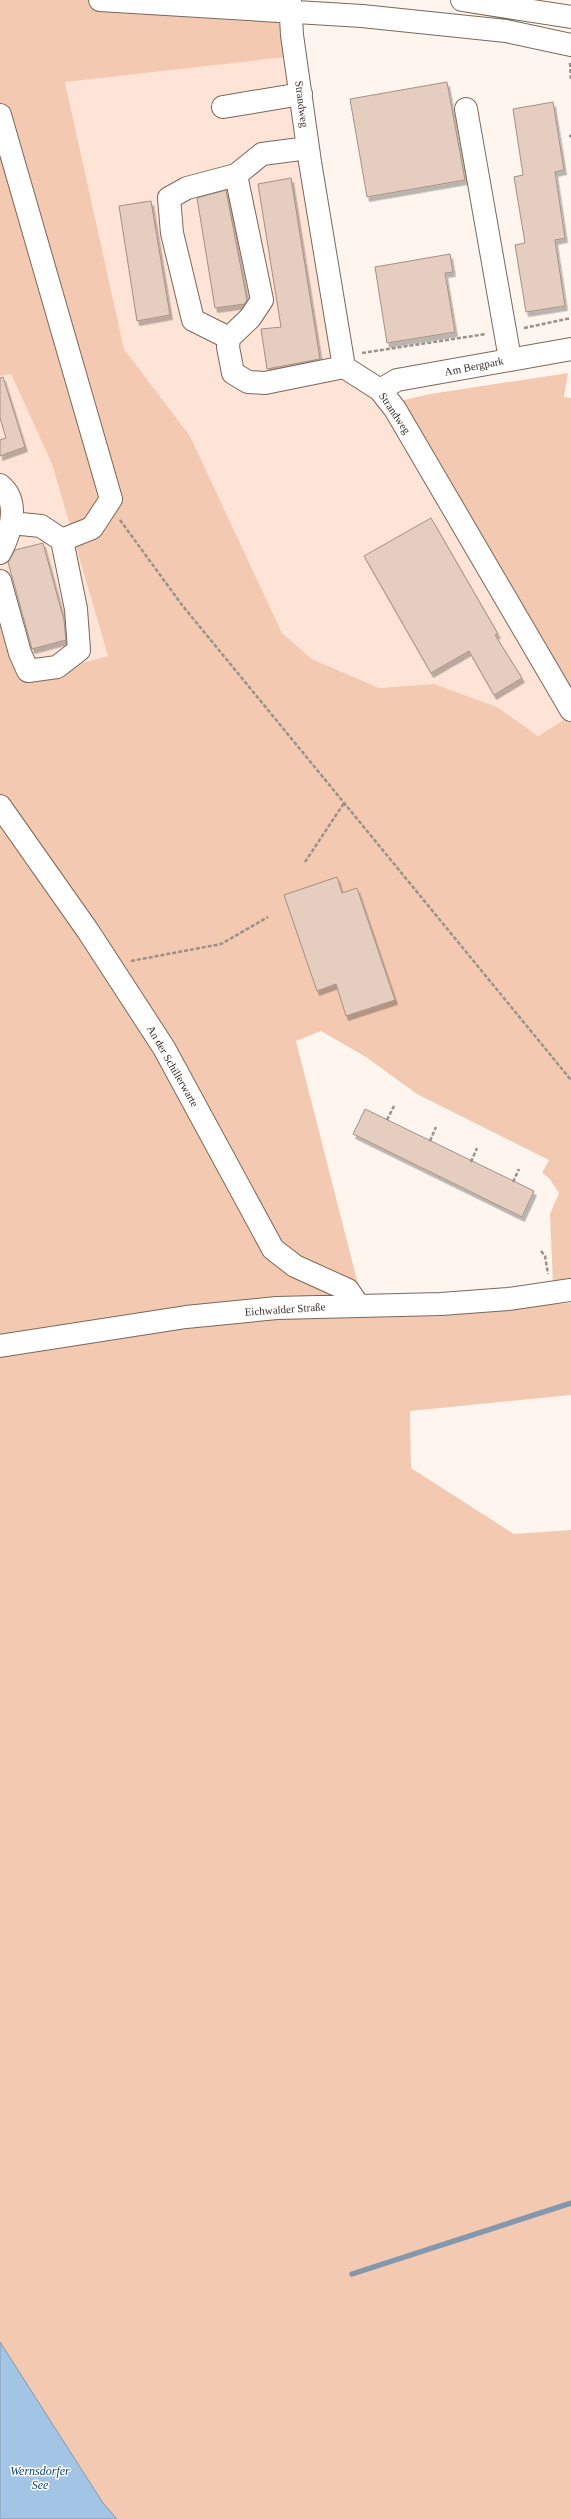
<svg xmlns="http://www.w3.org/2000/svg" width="571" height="2519" font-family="Georgia,serif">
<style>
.built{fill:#fde4d6}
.green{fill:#f3cab1}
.water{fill:#a2c4e5;stroke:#8398ad}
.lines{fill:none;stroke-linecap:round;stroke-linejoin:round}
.stream{stroke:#8398ad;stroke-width:5.5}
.building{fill:#e5cec0;stroke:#a58f82;filter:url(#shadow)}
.minor-casing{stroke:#7b675a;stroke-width:24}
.path{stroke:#9a918b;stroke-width:2.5;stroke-dasharray:4 2;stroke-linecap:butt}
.minor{stroke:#fff;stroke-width:22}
.labels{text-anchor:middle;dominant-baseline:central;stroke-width:3;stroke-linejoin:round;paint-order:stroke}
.street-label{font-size:11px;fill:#3a312b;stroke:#fff}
.water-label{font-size:12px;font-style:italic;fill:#0f436d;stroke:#fff}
</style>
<defs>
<filter id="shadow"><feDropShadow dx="2.5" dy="4.5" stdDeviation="0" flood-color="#0004"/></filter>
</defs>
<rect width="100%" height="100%" fill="#fef5ef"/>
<path class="built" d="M286,57L340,376L366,392L391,422L567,718L538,736L497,707L434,684L379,688L312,659L282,633L190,436L124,349L65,81Z
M11,373L52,464L108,656L28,678L0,610V376Z"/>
<path class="green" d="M0,0H279L286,57L65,82L124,349L190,436L282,633L312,659L379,688L434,684L497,707L538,736L567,718L391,422L378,406L430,394L568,373L564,397L571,398V1281L553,1284L550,1214L559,1193L549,1178L542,1173L549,1160L417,1094L366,1057L321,1031L296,1041L359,1288L337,1292L345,1318L571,1303V1395L410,1411L411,1468L514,1534L571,1530V2519H0V610L28,678L108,656L52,464L11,374L0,376Z"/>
<path class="water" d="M0,2342L103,2503L117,2519H0Z"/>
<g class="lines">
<path class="stream" d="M352,2274L571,2203"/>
</g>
<path class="building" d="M447,82L465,180L367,197L350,99Z
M553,102L564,170L555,172L565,238L555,240L565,306L526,312L515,245L525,243L514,177L523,175L513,109Z
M291,178L320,359L267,369L261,329L281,327L258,184Z
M226,190L247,300L245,304L215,308L197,198Z
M151,201L170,315L137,321L119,206Z
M450,254L453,272L445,273L455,332L387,343L375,267Z
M3,377L25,447L0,456V440L6,438L0,418V378Z
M431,518L498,634L495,635L522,678L494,695L469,651L431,673L364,556Z
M43,543L64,620L66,640L32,649L8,562L15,550Z
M337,877L342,893L357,888L395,1000L346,1016L336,984L317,991L284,895Z
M365,1109L534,1191L522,1217L353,1134Z"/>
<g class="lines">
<g class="minor-casing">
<path id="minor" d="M100,0L362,16L506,31L571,45
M290,0L292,35L310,162L344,367L380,390L395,409L571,710
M462,0L571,17
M223,107L301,94
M466,109L510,359
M0,115L111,499L92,528L62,540
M308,148L262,154L236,175L262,300L250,318L229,338L228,347L233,373L248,382L265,383L344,367
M229,338L193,320L172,233L169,198L187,188L236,175
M380,390L397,380L571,349
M0,485C21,502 10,534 0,553
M0,581L20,653L28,671L57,667L79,650L76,609L62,540L41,526L11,523
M0,806L88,931L164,1048L273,1249L295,1266L348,1290L358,1305
M0,1346L186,1317L277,1308L441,1304L508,1299L571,1290"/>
</g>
<path class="path" d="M570,63L571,81
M569,136H571
M524,328L571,318
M362,353L486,334
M120,520L182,605L571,1080
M305,862L344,803
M131,961L221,944L268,917
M387,1120L394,1106
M430,1141L436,1127
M471,1162L477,1148
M513,1182L519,1169
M541,1251L545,1256L548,1274"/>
<use href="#minor" class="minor"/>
</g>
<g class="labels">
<g class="street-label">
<text transform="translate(302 104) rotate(83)">Strandweg</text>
<text transform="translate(474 366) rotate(-11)">Am Bergpark</text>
<text transform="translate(395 413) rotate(56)">Strandweg</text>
<text transform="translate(173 1066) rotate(60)">An der Schillerwarte</text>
<text transform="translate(285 1309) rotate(-4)">Eichwalder Straße</text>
</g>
<g class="water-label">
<text x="40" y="2471">Wernsdorfer<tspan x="40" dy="14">See</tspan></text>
</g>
</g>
</svg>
